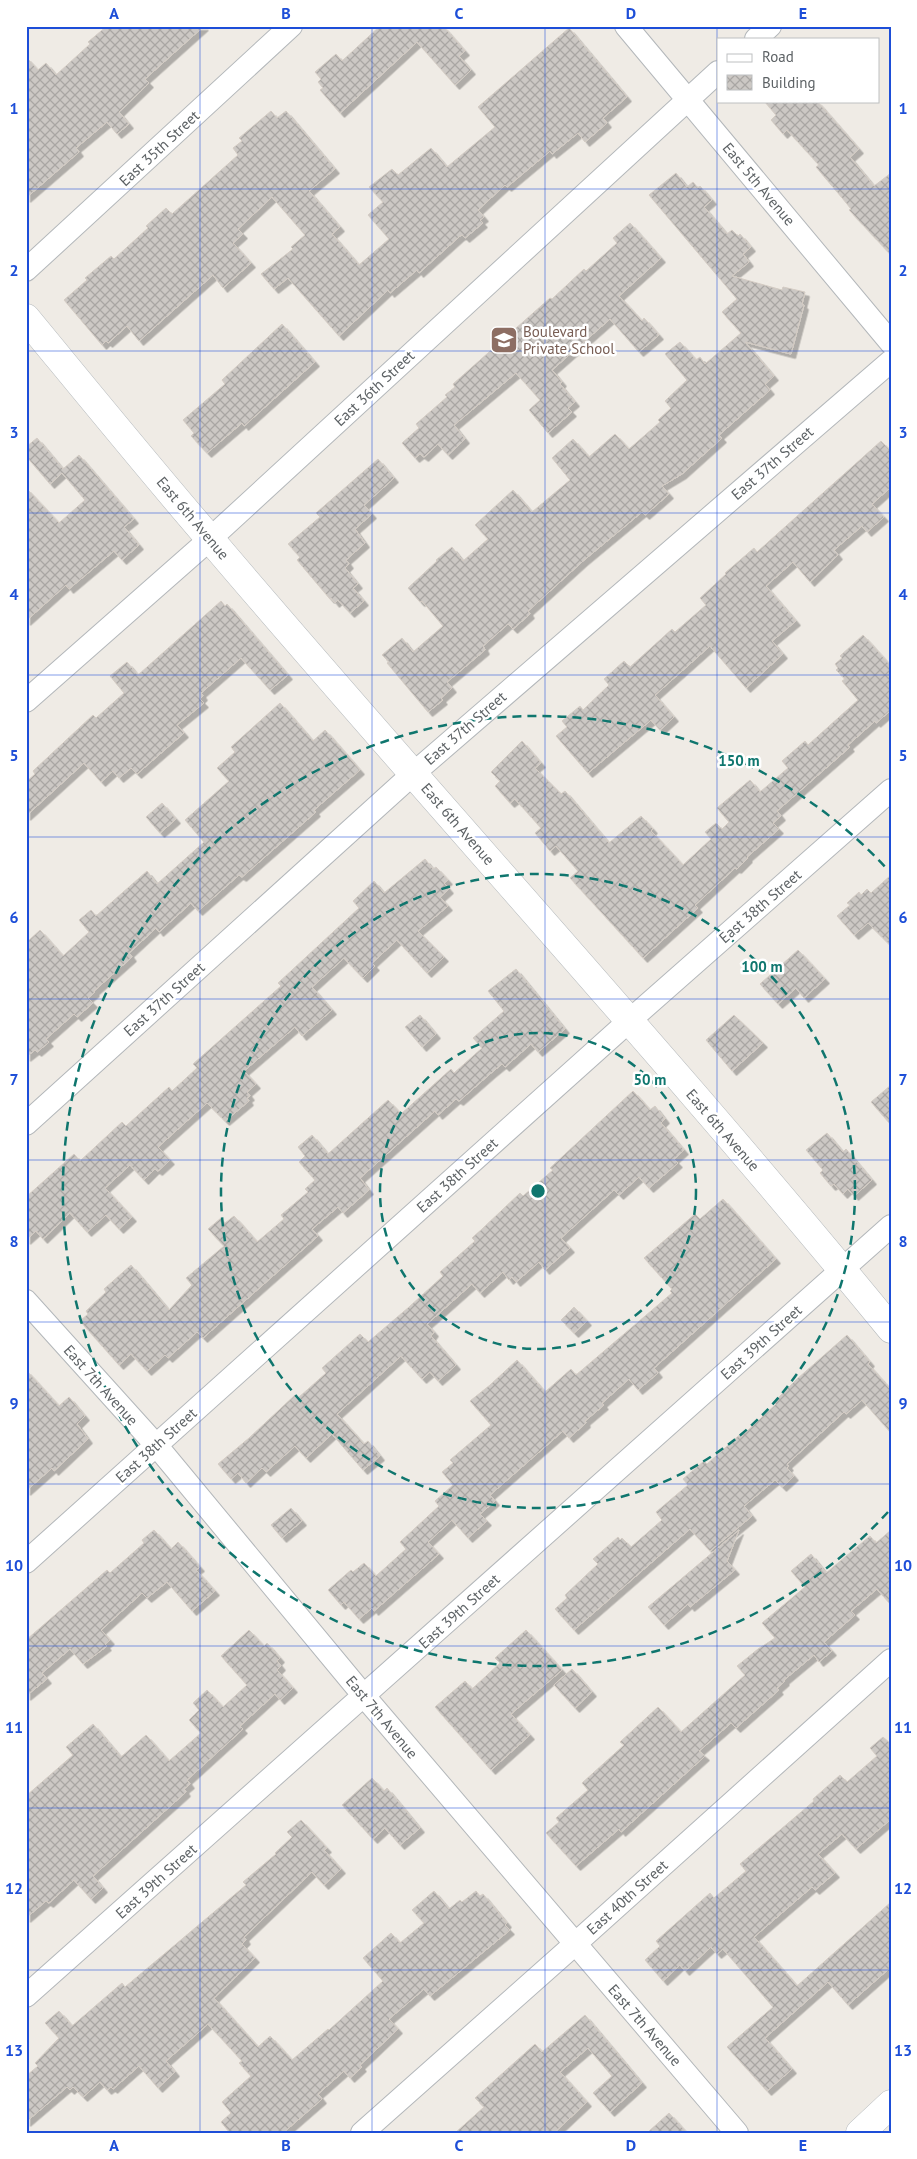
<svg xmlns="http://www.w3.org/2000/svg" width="917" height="2159" font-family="'PT Sans',sans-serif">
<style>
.building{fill:url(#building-cross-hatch);stroke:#d4ccc4;filter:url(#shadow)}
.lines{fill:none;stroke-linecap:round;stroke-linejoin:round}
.street-casing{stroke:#b3b7ba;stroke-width:24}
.secondary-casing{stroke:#b4b9bc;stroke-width:29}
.street{stroke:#fff;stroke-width:22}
.secondary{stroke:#fff;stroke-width:28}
.grid{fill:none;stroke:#1d4ed8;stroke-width:1;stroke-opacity:0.55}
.ring{fill:none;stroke:#0f766e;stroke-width:2.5;stroke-dasharray:9 6}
.labels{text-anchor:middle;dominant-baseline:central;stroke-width:5;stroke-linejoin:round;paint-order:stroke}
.street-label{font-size:15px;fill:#5d6265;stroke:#fff}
.education-label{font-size:15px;fill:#785e54;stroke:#fff;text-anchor:start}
.centre{fill:#0f766e;stroke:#fff;stroke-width:2.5}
.ring-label{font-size:15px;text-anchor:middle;font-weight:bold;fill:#0f766e;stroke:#fff;stroke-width:5;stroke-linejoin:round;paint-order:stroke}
.neatline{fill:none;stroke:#1d4ed8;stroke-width:2}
.grid-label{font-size:16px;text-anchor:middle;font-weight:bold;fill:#1d4ed8}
</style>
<defs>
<pattern id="building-cross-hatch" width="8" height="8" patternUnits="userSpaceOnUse" patternTransform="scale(1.25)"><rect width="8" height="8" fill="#ccc8c4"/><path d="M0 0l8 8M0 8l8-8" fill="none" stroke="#a9a6a3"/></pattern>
<filter id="shadow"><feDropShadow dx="4.5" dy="4.5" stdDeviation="0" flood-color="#0004"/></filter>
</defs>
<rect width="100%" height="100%" fill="#efebe5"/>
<path class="building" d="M107,26H204L145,79L149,83L119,112L129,124L117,134L107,122L76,148L79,152L26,198V57L38,70L46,63L56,75L90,44L88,42Z
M380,26H443L465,51L459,56L471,70L455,85L417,42L340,113L320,90L323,88L318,82L321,79L315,72L336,54L342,61Z
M569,28L627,97L603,118L607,123L585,142L578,133L552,154L550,151L507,187L505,185L478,210L484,217L480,220L483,223L465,238L462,235L460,236L419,273L417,270L390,293L388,290L339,336L288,278L274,289L261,274L293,249L291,247L305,235L272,197L238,229L243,234L233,243L251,263L223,288L213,275L139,341L127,326L108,343L106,341L102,345L64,300L87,280L85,278L111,256L114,259L148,228L146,226L166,208L172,214L238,155L233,148L242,141L239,138L271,111L277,118L286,111L335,169L309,191L340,227L332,234L359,265L389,239L368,215L383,202L369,187L392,169L398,175L431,148L447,167L495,127L478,107Z
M764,101H817L859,149L850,157L874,186L891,173V255L849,210L851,209L843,199L816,167L819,165L787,130L783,134L771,120L776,115Z
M676,173L687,187L693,182L698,188L700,186L712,200L704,207L727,234L732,230L738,236L740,234L751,247L743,254L749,262L732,276L782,290L783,287L805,292L802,304L804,305L791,354L745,342L774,376L765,384L770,390L719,435L722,438L682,474L662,486L669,494L645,515L642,512L583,561L528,611L530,614L513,629L508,624L483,646L485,650L447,682L452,688L441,698L443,700L428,712L387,663L389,662L382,655L402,638L413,652L443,626L422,601L420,602L408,588L437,561L436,560L452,547L463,561L488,539L475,525L513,490L532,512L570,480L552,458L573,439L589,457L615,434L629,449L660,422L658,420L671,408L665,401L687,380L665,354L680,342L696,360L700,357L705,364L741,333L722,312L737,299L649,195Z
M630,223L661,258L619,296L642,321L644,318L659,335L639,352L610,319L552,370L562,382L560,384L575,402L568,408L572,412L548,433L529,410L540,400L516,373L454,425L465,439L448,455L438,444L424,457L420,454L415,458L402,443L419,428L416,424L447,397L445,395L455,387L453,384L550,298L552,299L584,269L586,271L617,243L613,238Z
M282,324L315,362L244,426L242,423L207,453L191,436L194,433L183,420L225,384L222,380Z
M37,438L63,469L79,455L134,519L124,527L139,545L122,560L114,551L69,589L66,585L26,621V488L59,523L85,500L62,473L50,484L26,456V447Z
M881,441L891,451V487L872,504L884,517L867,532L862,526L834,550L838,555L810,582L793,562L766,586L796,621L772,641L783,654L746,688L710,646L655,695L674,717L660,730L651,720L588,773L556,736L567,727L562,721L580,706L583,710L609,685L604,679L624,661L630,667L672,629L675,632L706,605L700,598L726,574L725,573L754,548L757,552Z
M378,459L394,478L364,505L372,514L355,529L365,543L346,560L349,564L345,568L358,584L353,588L364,601L350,613L338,600L335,603L331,598L330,599L297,560L300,557L288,544L320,517L316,513Z
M221,601L225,606L227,604L288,675L270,690L241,658L201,693L203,696L200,699L204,703L177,725L184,733L137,774L131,768L119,778L113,771L101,782L84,763L26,816V782L35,774L33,771L93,715L96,718L124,693L110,676L127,662L138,675Z
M863,635L891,666V710L876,723L875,721L848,745L850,747L777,811L781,816L773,823L779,829L747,857L748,858L737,869L735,868L695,905L698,908L643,958L570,878L578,871L556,846L550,851L535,833L541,828L515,799L510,803L495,786L500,781L491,772L522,741L541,763L535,768L561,794L565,791L609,843L641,816L653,829L651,831L683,865L711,839L705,832L716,823L722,829L729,822L717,808L750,780L760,792L788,768L782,761L805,741L808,745L858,700L842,681L845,679L836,670L838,668L835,664L842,658L840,656Z
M280,703L313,741L325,730L360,770L314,810L316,812L242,877L239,875L198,911L191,903L159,932L156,928L129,953L132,957L94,991L95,992L88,998L93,1003L77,1017L74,1014L46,1039L49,1042L37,1052L35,1050L26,1057V943L40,930L63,956L89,932L79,920L91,910L96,916L147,871L157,884L204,842L185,820L229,781L217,768L235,752L231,747Z
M162,803L176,819L160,833L146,817Z
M425,859L433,869L436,867L448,880L444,883L449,889L440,897L448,906L418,931L444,957L427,973L397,940L372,963L375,966L363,978L344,958L312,987L332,1010L302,1036L295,1027L244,1071L256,1084L247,1092L250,1096L247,1098L249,1101L225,1121L207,1103L158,1147L170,1160L158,1171L155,1169L144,1180L130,1165L105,1188L132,1217L119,1229L106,1215L87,1232L70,1213L43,1239L36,1231L26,1240V1197L74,1154L80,1161L122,1122L126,1126L169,1087L172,1091L197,1068L193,1064L281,986L278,983L359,908L353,901L374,881L384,893Z
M891,875V946L868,923L854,935L837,916L850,905L847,903L859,892L861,895L867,889L871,893Z
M798,950L825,979L804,998L796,988L778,1004L760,984Z
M516,969L565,1029L538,1052L531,1044L505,1067L502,1064L491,1073L459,1101L456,1099L438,1115L435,1111L360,1178L369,1190L343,1213L338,1207L312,1229L318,1236L203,1338L197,1332L168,1358L165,1355L147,1371L131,1354L119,1365L80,1321L88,1314L86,1311L106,1292L104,1289L131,1265L169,1310L192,1285L186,1278L224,1246L208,1229L221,1218L225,1223L234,1216L257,1242L284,1219L281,1215L308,1192L305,1189L315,1180L299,1162L305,1156L298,1147L312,1135L328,1154L388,1100L401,1114L451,1069L454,1073L482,1048L473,1038L504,1011L488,991Z
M420,1015L436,1034L422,1047L405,1027Z
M734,1015L763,1043L732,1071L706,1040Z
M891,1085V1125L871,1102Z
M633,1091L650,1110L655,1106L665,1119L661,1123L684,1150L674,1159L678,1163L649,1188L639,1177L619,1195L614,1190L561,1238L570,1248L545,1270L539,1262L516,1282L512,1277L509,1280L503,1272L480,1293L472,1284L427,1324L434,1332L431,1336L456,1365L438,1381L430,1372L422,1379L401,1356L337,1414L364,1444L368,1441L380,1456L363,1470L332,1434L306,1458L295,1446L266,1472L262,1468L246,1483L238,1473L231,1479L218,1464L249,1438L295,1395L298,1398L326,1373L322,1368L360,1334L368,1342L409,1307L443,1276L440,1272L475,1241L472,1238L482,1229L520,1193L523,1196L553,1170L550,1168Z
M827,1133L843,1152L846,1149L872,1180L854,1196L848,1189L843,1194L834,1184L831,1186L820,1173L823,1170L806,1150Z
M723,1199L776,1259L654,1368L658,1373L638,1390L629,1379L602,1403L604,1405L585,1421L586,1423L569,1438L563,1431L490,1495L495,1501L480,1514L487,1521L468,1538L452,1520L428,1542L439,1554L374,1611L372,1608L359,1619L344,1602L341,1605L328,1590L351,1570L353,1572L364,1563L376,1576L406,1549L400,1542L439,1506L435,1501L453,1485L442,1472L453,1463L450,1460L491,1425L470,1401L490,1385L517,1360L545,1392L571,1369L576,1375L672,1293L670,1291L672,1289L644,1258L695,1214L700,1219Z
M574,1307L587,1321L574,1333L561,1320Z
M847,1335L870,1362L868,1364L891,1390V1433L862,1400L846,1414L844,1412L787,1464L789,1466L787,1468L794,1476L782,1487L775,1480L744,1506L752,1516L710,1551L690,1529L574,1630L555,1609L567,1598L565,1595L598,1564L593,1559L618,1537L620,1540L622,1538L631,1547L662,1520L656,1512L688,1485L683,1479L704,1461L707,1464L744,1431L745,1433L776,1404L774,1402L797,1379Z
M26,1370L59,1406L69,1397L85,1416L77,1424L88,1439L54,1471L52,1468L26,1491Z
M291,1508L302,1521L282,1538L271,1525Z
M154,1530L171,1549L178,1542L200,1567L196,1570L215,1591L192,1611L167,1582L147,1598L142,1593L101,1630L110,1640L105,1644L107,1646L83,1664L70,1649L42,1673L47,1679L26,1696V1640L107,1570L110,1573L144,1543L142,1540Z
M739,1530L727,1561L735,1570L690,1607L688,1604L664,1625L648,1607Z
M891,1530V1605L877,1589L851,1611L855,1615L824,1642L832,1651L819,1662L814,1655L784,1680L785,1681L777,1688L779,1690L736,1728L731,1723L699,1751L705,1756L621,1832L619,1829L576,1866L546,1833L559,1822L556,1818L588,1790L582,1783L624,1745L620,1742L658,1707L681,1732L745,1675L737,1666L758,1649L775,1638L762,1623L805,1587L791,1571L811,1554L826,1573L870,1536L876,1543Z
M249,1630L264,1646L267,1643L280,1658L277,1661L281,1666L277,1670L293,1688L280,1700L275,1694L240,1726L243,1729L187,1780L190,1784L184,1789L186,1792L93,1876L103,1888L91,1899L74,1880L49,1903L46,1901L26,1918V1796L73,1755L66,1747L93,1724L121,1757L146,1735L169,1761L201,1733L189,1720L199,1710L193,1703L207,1690L223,1707L247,1685L221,1656Z
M526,1630L562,1670L511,1714L530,1735L491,1770L435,1707L465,1681L472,1689L500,1663L495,1658Z
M572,1669L592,1692L575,1708L554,1685Z
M883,1737L891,1744V1819L856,1849L842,1834L818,1854L835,1873L815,1890L812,1887L754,1937L797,1986L891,1902V1967L848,2005L828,1982L765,2038L792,2069L767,2091L727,2047L773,2007L723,1949L717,1954L711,1947L685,1971L680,1965L663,1981L645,1960L660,1946L656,1941L710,1893L714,1898L746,1871L740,1864L814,1801L813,1799L840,1775L847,1782L877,1756L870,1748Z
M372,1778L384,1791L387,1788L420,1828L400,1845L385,1828L373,1839L342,1805Z
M301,1820L327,1848L324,1850L341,1869L324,1885L312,1872L244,1937L246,1940L242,1944L255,1958L214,1998L258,2047L270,2036L292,2060L328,2029L329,2030L383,1981L363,1958L391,1933L400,1943L424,1923L412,1910L434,1891L449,1909L460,1900L462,1902L476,1891L480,1896L483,1894L507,1923L505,1925L510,1930L430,1996L424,1989L389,2019L398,2029L360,2065L362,2067L350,2078L344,2071L318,2094L322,2099L283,2133H230L221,2122L231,2113L222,2102L251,2076L239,2063L242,2061L208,2024L166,2061L175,2072L158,2088L139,2066L113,2089L111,2087L107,2090L100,2082L83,2097L73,2087L70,2090L67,2087L26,2122V2076L38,2066L35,2063L59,2038L45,2023L59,2011L72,2026L122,1983L125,1987L246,1885L243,1882L276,1854L275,1853L292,1837L287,1832Z
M585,2015L642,2083L610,2112L593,2093L612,2076L588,2048L560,2072L587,2102L554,2133H455L484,2107L475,2098L535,2044L542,2052Z
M669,2113L687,2133H647Z"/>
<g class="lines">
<g class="street-casing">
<path id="street" d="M626,26L891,343
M756,39L770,26
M26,270L291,26
M26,701L210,539L718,72
M26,1124L414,773L891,361
M26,1301L156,1445L364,1696L737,2133
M26,1562L629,1021L891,790
M26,1996L891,1226
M362,2133L575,1944L891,1660"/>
</g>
<g class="secondary-casing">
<path id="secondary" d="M26,318C87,392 148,467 210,539C435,804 671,1060 891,1329
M860,2133L891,2104"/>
</g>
<use href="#street" class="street"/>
<use href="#secondary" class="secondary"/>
</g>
<path class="grid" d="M200,26V2133M372,26V2133M545,26V2133M717,26V2133M26,189H891M26,351H891M26,513H891M26,675H891M26,837H891M26,999H891M26,1160H891M26,1322H891M26,1484H891M26,1646H891M26,1808H891M26,1970H891"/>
<g class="ring">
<circle cx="538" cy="1191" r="158"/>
<circle cx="538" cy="1191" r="317"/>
<path d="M888 1512A475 475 0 1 1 888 870"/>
</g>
<defs>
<g id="school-square" transform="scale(1.4375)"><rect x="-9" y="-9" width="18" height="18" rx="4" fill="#8d6e63" stroke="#fff"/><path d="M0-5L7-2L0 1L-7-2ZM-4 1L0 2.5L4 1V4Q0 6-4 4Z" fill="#fff"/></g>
</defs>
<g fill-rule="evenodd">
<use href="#school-square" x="504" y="340"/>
</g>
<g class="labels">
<g class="street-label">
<text transform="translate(159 148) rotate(-43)">East 35th Street</text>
<text transform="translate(759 184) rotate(50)">East 5th Avenue</text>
<text transform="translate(374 388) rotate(-43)">East 36th Street</text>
<text transform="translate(772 463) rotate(-41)">East 37th Street</text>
<text transform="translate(193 518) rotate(50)">East 6th Avenue</text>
<text transform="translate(465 728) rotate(-41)">East 37th Street</text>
<text transform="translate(458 824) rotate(49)">East 6th Avenue</text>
<text transform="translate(760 906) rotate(-41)">East 38th Street</text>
<text transform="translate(164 999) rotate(-42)">East 37th Street</text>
<text transform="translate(723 1130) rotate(49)">East 6th Avenue</text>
<text transform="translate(457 1175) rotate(-42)">East 38th Street</text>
<text transform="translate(761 1342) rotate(-42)">East 39th Street</text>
<text transform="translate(101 1385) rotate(48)">East 7th Avenue</text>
<text transform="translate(156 1445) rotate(-42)">East 38th Street</text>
<text transform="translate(459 1611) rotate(-42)">East 39th Street</text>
<text transform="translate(382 1717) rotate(50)">East 7th Avenue</text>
<text transform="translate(156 1881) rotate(-42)">East 39th Street</text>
<text transform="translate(627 1897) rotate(-42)">East 40th Street</text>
<text transform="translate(645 2025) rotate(49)">East 7th Avenue</text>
</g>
<g class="education-label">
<text x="523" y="331">Boulevard<tspan x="523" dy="17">Private School</tspan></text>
</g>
</g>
<circle cx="538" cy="1191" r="8" class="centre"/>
<g class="ring-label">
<text x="739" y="766">150 m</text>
<text x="762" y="972">100 m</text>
<text x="650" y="1085">50 m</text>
</g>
<rect width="917" height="2159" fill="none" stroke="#ffffff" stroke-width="55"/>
<rect x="717" y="38" width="162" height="65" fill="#ffffff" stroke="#bec0c1"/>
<rect x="727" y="54" width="25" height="8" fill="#ffffff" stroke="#bec0c1"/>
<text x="762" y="62" font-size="15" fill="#5d6265">Road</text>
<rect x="727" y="75" width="25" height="15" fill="url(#building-cross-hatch)" stroke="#bec0c1"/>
<text x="762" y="88" font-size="15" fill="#5d6265">Building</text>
<rect x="28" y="28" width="862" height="2104" class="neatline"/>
<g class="grid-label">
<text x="114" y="19">A</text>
<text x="286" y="19">B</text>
<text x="459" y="19">C</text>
<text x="631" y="19">D</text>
<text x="803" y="19">E</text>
<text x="14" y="114">1</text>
<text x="903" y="114">1</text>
<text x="14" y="276">2</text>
<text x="903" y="276">2</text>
<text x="14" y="438">3</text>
<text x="903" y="438">3</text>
<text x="14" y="600">4</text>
<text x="903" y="600">4</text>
<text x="14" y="761">5</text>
<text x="903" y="761">5</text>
<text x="14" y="923">6</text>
<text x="903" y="923">6</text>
<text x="14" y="1085">7</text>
<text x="903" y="1085">7</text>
<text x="14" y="1247">8</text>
<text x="903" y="1247">8</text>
<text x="14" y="1409">9</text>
<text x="903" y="1409">9</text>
<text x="14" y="1571">10</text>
<text x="903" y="1571">10</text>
<text x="14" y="1733">11</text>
<text x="903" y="1733">11</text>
<text x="14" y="1894">12</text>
<text x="903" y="1894">12</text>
<text x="14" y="2056">13</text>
<text x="903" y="2056">13</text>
<text x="114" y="2151">A</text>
<text x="286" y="2151">B</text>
<text x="459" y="2151">C</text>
<text x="631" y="2151">D</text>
<text x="803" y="2151">E</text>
</g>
</svg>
